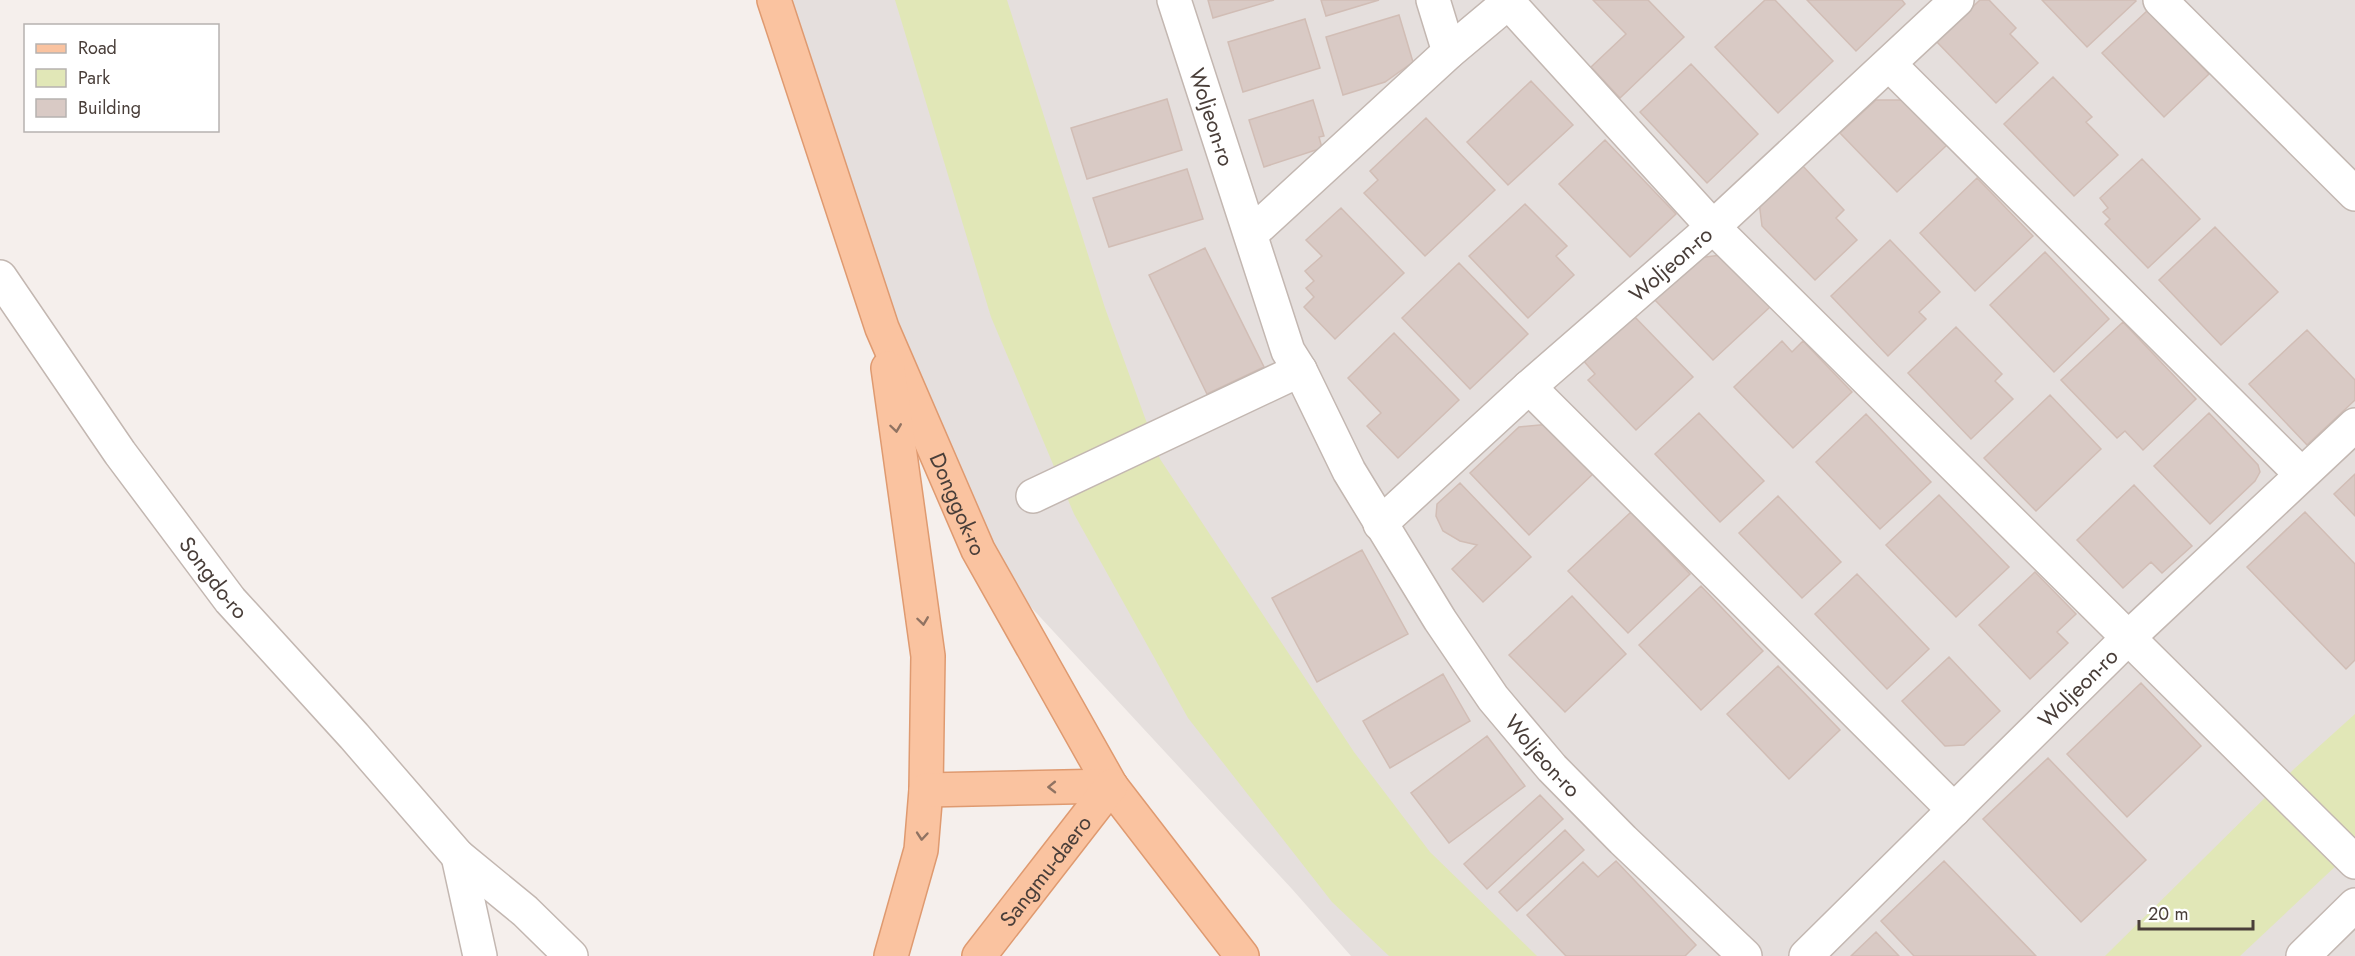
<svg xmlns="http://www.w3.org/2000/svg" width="2355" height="956" font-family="Jost,sans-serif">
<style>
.industrial{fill:#e5dfdd}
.green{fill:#e1e7b7}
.building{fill:#d9cac5;stroke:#d1bdb5;stroke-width:1.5}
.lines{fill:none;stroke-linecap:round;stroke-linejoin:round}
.minor-casing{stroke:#c3b7b1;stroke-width:36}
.major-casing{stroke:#df9a70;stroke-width:36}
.minor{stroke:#fff;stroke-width:33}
.major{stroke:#fac3a0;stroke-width:33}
.oneway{stroke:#907362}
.labels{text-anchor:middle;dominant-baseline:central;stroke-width:4.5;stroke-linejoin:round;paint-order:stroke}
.street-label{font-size:22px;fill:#493e39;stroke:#fff}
</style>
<rect width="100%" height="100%" fill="#f5efec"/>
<path class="industrial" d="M774,0H2355V956H1351L1292,889L978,550Z"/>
<path class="green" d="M895,0H1007L1105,308L1160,459L1354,752L1430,852L1537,956H1389L1332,902L1188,718L1074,514L991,317Z
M2355,714V848L2240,956H2105L2294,769Z"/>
<path class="building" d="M1208,0H1274L1213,18Z
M1321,0H1379L1326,16Z
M1593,0H1648L1684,37L1620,98L1591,67L1626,34Z
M1765,0H1775L1833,61L1778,113L1715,47Z
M1807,0H1902L1905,4L1856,51Z
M1980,0H1989L2016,28L2010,34L2038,63L1996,103L1936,41Z
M2042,0H2135L2136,1L2087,47Z
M2148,10L2209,74L2164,117L2102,53Z
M1399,15L1413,62L1385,82L1343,95L1326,37Z
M1305,19L1320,68L1243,92L1228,42Z
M1691,64L1758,134L1707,183L1640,112Z
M2053,77L2092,117L2086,122L2118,155L2074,196L2004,124Z
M1531,81L1573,125L1508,185L1467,142Z
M1167,99L1182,150L1087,179L1071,128Z
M1313,100L1324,136L1319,137L1322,148L1264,167L1249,120Z
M1876,100H1904L1947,145L1897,192L1840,133Z
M1426,118L1495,190L1425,256L1364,193L1378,180L1370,171Z
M1605,140L1676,214L1630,257L1559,184Z
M2142,159L2200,219L2148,268L2105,224L2110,219L2103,212L2108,208L2100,198Z
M1800,163L1844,210L1836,218L1857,240L1815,280L1762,226L1759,202Z
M1187,169L1203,219L1109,247L1093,198Z
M1977,178L2033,236L1975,291L1920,233Z
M1525,204L1567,246L1556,256L1574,275L1528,318L1469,256Z
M1341,208L1404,273L1335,339L1304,307L1314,297L1306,288L1314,281L1305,271L1322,256L1306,240Z
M2215,227L2278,292L2221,345L2159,280Z
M1890,240L1940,292L1919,312L1926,319L1888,356L1831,296Z
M1205,248L1264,367L1207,394L1149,275Z
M2045,252L2109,319L2054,372L1990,305Z
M1721,255L1770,307L1713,360L1654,299L1698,258Z
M1459,263L1528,334L1470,389L1402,318Z
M1631,313L1693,377L1636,430L1588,380L1595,374L1582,359Z
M2123,322L2196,399L2143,450L2125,431L2117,438L2061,380Z
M1956,327L2002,374L1995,381L2013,399L1971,439L1908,373Z
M2307,330L2355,380V400L2307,445L2249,384Z
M1394,333L1459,400L1398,458L1367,426L1381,413L1348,378Z
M1782,341L1792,352L1803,341L1852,392L1793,448L1734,387Z
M2050,395L2101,449L2036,511L1984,458Z
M1699,413L1764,481L1720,522L1655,454Z
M2209,413L2258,465L2260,472L2255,481L2210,524L2154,466Z
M1866,414L1931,482L1880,529L1816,462Z
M1550,424L1595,472L1529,535L1470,473L1519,427Z
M2355,474V516L2334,494Z
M1460,483L1531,557L1483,602L1452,569L1477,545L1460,541L1443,531L1436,516L1437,504Z
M2134,485L2192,546L2162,573L2151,562L2123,588L2077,540Z
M1939,495L2009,567L1956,617L1886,545Z
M1778,496L1841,562L1802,598L1739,533Z
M1631,512L1690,574L1628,633L1568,571Z
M2305,512L2355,564V660L2346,669L2247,567Z
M1362,550L1408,634L1317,682L1272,598Z
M2035,572L2076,614L2057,632L2068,643L2030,679L1979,625Z
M1857,574L1929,649L1887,689L1815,614Z
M1701,586L1763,651L1701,710L1639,645Z
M1572,596L1626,654L1565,712L1509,655Z
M1949,657L2000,711L1964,745L1945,746L1902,701Z
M1778,666L1840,730L1789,779L1727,714Z
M1443,674L1470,721L1390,768L1363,721Z
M2141,683L2201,746L2127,817L2067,754Z
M1487,736L1525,786L1449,843L1411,793Z
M2048,758L2146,860L2081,922L1983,819Z
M1540,795L1563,819L1487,889L1464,864Z
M1565,830L1584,850L1517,911L1499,892Z
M1616,861L1696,945L1685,956H1566L1527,915L1583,862L1598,877Z
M1944,861L2036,956H1914L1881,921Z
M1876,932L1899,956H1851Z"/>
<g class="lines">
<g class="minor-casing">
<g id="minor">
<path id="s1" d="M1174,0L1288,351L1300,370L1349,471L1440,620L1493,698L1552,768L1623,840L1745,956"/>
<path d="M1433,0L1449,52"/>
<path d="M2160,0L2355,194"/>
<path d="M1508,2L1713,227L2355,862"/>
<path d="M1890,65L2301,474"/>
<path d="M1251,234L1449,52L1511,0"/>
<path id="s2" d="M0,277L120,453L230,600L354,736L458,856L525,911L571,956"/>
<path d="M1529,387L1954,810"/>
<path d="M1033,496L1300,370"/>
<path id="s3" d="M1380,524L1529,387L1713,227L1957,0"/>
<path d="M458,856L480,956"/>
<path id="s4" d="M1806,956L2129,637L2355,425"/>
<path d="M2303,956L2355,905"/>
</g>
</g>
<g class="major-casing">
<g id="major">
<path id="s5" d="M774,0L882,328L978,550L1111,786L1242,956"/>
<path d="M888,368L928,656L926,790L921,850L891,956"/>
<path d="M926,790L1111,786"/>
<path id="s6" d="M979,956L1111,786"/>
</g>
</g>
<use href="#minor" class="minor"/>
<use href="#major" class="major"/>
</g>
<defs><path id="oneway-chevron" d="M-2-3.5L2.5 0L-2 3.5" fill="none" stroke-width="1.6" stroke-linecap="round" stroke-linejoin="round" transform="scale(1.5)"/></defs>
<g class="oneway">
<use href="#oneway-chevron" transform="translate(896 428) rotate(82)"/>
<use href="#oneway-chevron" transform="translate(923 621) rotate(82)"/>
<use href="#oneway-chevron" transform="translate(1052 787) rotate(179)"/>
<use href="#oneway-chevron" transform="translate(922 836) rotate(95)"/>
</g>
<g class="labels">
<g class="street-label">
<text stroke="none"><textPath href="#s1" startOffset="123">Woljeon-ro</textPath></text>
<text stroke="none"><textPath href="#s3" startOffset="390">Woljeon-ro</textPath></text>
<text stroke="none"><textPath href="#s5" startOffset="537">Donggok-ro</textPath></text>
<text stroke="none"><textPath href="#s2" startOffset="369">Songdo-ro</textPath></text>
<text stroke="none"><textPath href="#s4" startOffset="382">Woljeon-ro</textPath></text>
<text stroke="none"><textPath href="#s1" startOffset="849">Woljeon-ro</textPath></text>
<text stroke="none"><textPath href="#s6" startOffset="108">Sangmu-daero</textPath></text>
</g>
</g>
<rect x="24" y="24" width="195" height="108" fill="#ffffff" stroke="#b6b2b0" stroke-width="1.5"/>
<rect x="36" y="44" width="30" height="9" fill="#fac3a0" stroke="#b6b2b0" stroke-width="1.5"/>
<text x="78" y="54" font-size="18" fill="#493e39">Road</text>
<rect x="36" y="69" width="30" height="18" fill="#e1e7b7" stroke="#b6b2b0" stroke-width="1.5"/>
<text x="78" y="84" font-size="18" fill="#493e39">Park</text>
<rect x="36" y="99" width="30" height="18" fill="#d9cac5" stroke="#b6b2b0" stroke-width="1.5"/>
<text x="78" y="114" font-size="18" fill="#493e39">Building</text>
<path d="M2139 920v9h114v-9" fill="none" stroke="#493e39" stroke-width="3"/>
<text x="2148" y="920" font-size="18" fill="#493e39" stroke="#ffffff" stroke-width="4.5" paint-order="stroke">20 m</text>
</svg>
